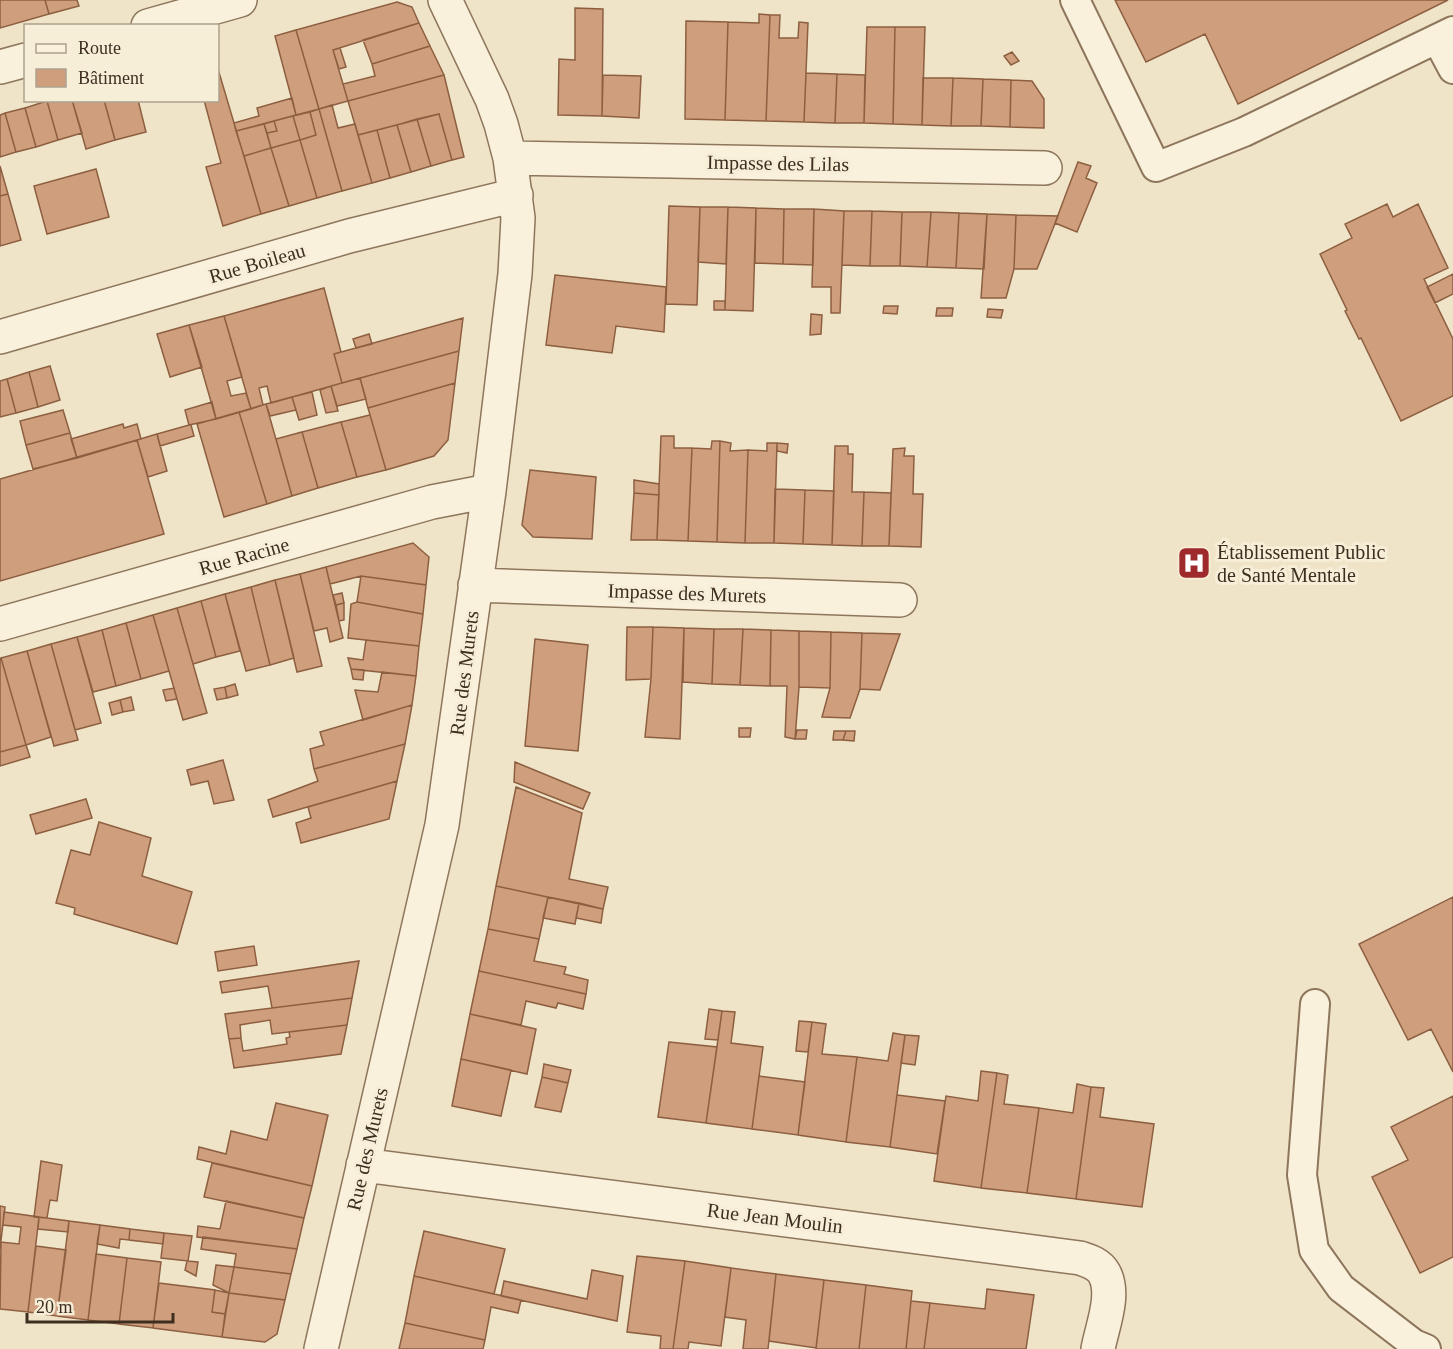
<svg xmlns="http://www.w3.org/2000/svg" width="1453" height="1349" font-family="'Times New Roman',serif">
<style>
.building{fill:#cf9f7d;stroke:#8d5f41;stroke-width:1.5}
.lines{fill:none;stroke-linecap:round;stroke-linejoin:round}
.lane-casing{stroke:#8d765c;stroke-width:32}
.street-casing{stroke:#8d765c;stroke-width:36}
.lane{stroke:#faf1dc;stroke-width:28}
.street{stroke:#faf1dc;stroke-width:33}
.labels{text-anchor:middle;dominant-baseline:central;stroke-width:6;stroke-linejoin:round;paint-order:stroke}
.street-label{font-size:20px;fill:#3d2e20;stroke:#f7eed8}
.poi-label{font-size:20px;fill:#3d2e20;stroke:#f7eed8;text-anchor:start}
</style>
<rect width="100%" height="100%" fill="#f0e4c8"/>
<path class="building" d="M0,0H45L49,14L0,28Z
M45,0H77L79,6L49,14Z
M1115,0H1448L1238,104L1205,34L1146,62Z
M397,2L412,7L419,23L333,50L348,101L319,109L296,30Z
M575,8L603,9L602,116L558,115L559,59L575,60Z
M759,14L770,15L766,121L725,120L728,22L759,23Z
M770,15H780L779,38H798L799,22L808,23L804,122L766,121Z
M686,21L728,22L725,120L685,119Z
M419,23L430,46L372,64L363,40Z
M867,27H895L893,124L864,123Z
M895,27H925L922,125L893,124Z
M296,30L319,109L296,115L275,36Z
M430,46L444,75L348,101L343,84L375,76L372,64Z
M340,48L346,67L339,69L333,50Z
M1012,52L1019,61L1011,65L1004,56Z
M218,69L261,214L223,226L206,167L221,163L204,100H218Z
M806,73L837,74L835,123L804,122Z
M837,74L865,75L864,123H835Z
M444,75L464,157L452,160L439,114L358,135L348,101Z
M603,75L641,76L639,118L602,116Z
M923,78H953L951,126L922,125Z
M953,78L983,79L981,126H951Z
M983,79L1011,80L1010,127L981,126Z
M1011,80L1032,81L1044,99V128L1010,127Z
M292,98L296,115L236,131L234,123L259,116L257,108Z
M50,100H72L82,133L58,140L47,101Z
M72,100H104L115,140L86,149Z
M104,100H138L146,132L115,140Z
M47,101L58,140L36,147L25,108Z
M332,105L338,128L355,124L372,183L342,191L319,109Z
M25,108L36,147L16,152L5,113Z
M319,109L342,191L317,198L300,140L316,135L310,112Z
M310,112L316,135L300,140L293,116Z
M5,113L16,152L0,157V115Z
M439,114L452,160L431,166L417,119Z
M293,116L300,140L271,148L267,133L277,131L274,121Z
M417,119L431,166L411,172L397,125Z
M274,121L277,131L267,133L264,124Z
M264,124L271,148L244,156L236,131Z
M397,125L411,172L390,178L377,130Z
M377,130L390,178L372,183L358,135Z
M300,140L317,198L289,206L271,148Z
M271,148L289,206L261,214L244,156Z
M1078,162L1091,166L1086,178L1097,183L1077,232L1055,223Z
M0,166L8,194L0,196Z
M96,169L109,217L47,234L34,186Z
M8,194L21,240L0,246V196Z
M1387,204L1393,217L1418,204L1448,268L1424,279L1453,339V396L1401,421L1361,338L1359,339L1345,311L1347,310L1320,254L1352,238L1345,224Z
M669,206L700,207L697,305L666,304Z
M700,207H728L726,264L698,262Z
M728,207L756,208L753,311L725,310Z
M756,208L784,209L783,264L755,263Z
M784,209H814L813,265L783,264Z
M814,209L844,211L840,313H831V287H812Z
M844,211H872L870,266L842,265Z
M872,211L902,212L900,266H870Z
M902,212H931L927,267L900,266Z
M931,212L959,213L956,268L927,267Z
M959,213L987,214L984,269L956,268Z
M987,214L1016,215L1014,269L1006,298H981Z
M1016,215L1058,216L1037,269H1014Z
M1453,274V294L1435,303L1427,287Z
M555,275L666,287L664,332L616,326L612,353L546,345Z
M324,288L341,352L334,354L342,383L271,403L267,386L259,388L263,405L251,409L224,316Z
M714,301H725V310H714Z
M884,306H898L897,314L883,313Z
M937,308H953L952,316H936Z
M988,309L1003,310L1001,318L987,317Z
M811,314L822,315L821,334L810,335Z
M224,316L242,377L227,381L231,396L246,393L251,409L216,419L189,325Z
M463,318L459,351L342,383L334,354Z
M189,325L202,367L170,377L157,334Z
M369,334L372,344L356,348L353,339Z
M459,351L455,383L368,408L360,378Z
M50,366L60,400L38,407L29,372Z
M29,372L38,407L16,413L7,379Z
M360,378L366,399L337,406L331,386Z
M7,379L16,413L0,417V381Z
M455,383L448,440L434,456L386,470L368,408Z
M331,386L338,411L326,413L320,390Z
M312,392L317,415L299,420L292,397Z
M292,397L296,410L270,416L266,404Z
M212,402L216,419L189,425L185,410Z
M266,404L292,496L267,504L239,412Z
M63,410L70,433L26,445L20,421Z
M239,412L267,504L224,517L197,424Z
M370,415L386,470L357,477L341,422Z
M341,422L357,477L318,488L302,432Z
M123,424L124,428L137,424L141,439L77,458L71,439Z
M189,425H191L194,436L160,446L157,434Z
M302,432L318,488L292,496L276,439Z
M70,433L77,458L33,469L26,445Z
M157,434L167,471L148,477L137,440Z
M661,436H674V448H692L688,541L657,540Z
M137,440L164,534L0,581V479Z
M712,441H720L717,542L688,541L692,448L711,449Z
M720,441L731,443L730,451L748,450L745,543L717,542Z
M767,443H777L774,543H745L748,450L767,451Z
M777,443L788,444L787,453L777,451Z
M835,446H848V454H853L852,492H864L862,546L832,545Z
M905,448L904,456H914L913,494H923L921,547L889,546L893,449Z
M530,470L596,477L592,539L533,537L522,525Z
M634,480L659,484V495L634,493Z
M775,489L805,490L803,544L774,543Z
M805,490L834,491L832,545L803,544Z
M864,492L891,493L889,546H862Z
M634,493L659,495L657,540H631Z
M413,543L429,557L426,585L361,576L330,584L326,567Z
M326,567L343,638L330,642L327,628L314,631L300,574Z
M300,574L322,666L297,672L275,580Z
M361,576L426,585L423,614L357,602Z
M275,580L294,658L270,665L251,587Z
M251,587L270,665L246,671L225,594Z
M342,593L344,603L336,605L333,595Z
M225,594L240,651L216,657L201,601Z
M201,601L216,657L193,664L177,608Z
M357,602L423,614L419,646L348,638L351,604Z
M344,603V620L339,621L336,605Z
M177,608L207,713L183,720L153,615Z
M153,615L169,671L141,679L126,623Z
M126,623L141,679L116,686L102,630Z
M627,627H653L651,679L626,680Z
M653,627L684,628L680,739L645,737L651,679Z
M684,628L714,629L712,684L683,682Z
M714,629H743L740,685L712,684Z
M743,629L771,630L770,686L740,685Z
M102,630L116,686L93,692L77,637Z
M771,630L799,631V687L795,739L785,737L787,686H770Z
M799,631L831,632L830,688L799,687Z
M831,632L862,633L860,689L850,718L822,717L830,688Z
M862,633L900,634L880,690L860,689Z
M77,637L101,723L75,730L51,644Z
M535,639L588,645L578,751L525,746Z
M366,640L419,646L416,676L351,669L348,658L363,660Z
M51,644L78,740L54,746L27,651Z
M27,651L51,737L26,745L1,658Z
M1,658L26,745L0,752V659Z
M351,669L364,670L363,680L353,679Z
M382,672L416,676L412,705L363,720L355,690L378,692Z
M235,684L238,695L227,698L225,687Z
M225,687L227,698L217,700L214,689Z
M174,688L177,699L166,701L163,690Z
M131,697L134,710L123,712L120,700Z
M120,700L123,712L112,715L109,703Z
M412,705L405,744L314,769L310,749L324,745L320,732Z
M739,728H751L750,737H739Z
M797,730H807L806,739H795Z
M834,731H846L843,740H833Z
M846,731H855L854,741L843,740Z
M405,744L397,781L273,817L268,800L318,781L314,769Z
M26,745L30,757L0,766V752Z
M223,760L234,800L214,804L208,781L191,785L187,770Z
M515,762L590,793L583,809L514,782Z
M397,781L389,819L301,843L296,823L311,818L308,807Z
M516,787L582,813L569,879L608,887L603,909L496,886Z
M86,799L92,818L36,834L30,815Z
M99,822L151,838L142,876L192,892L177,944L74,914L75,908L56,903L71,850L90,855Z
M496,886L548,897L539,939L488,929Z
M548,897L579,903L575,924L543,918Z
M1453,897V1072L1431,1029L1408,1040L1359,944Z
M579,903L603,909L601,923L576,918Z
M488,929L539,939L534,961L566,967L564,974L588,980L586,994L479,971Z
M254,946L257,965L218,971L215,952Z
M359,961L352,998L272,1008L268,986L222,993L220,982Z
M479,971L586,994L583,1009L558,1003L556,1008L526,1001L521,1025L470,1014Z
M352,998L347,1025L272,1034L270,1020L240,1025L241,1038L229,1039L225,1014Z
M709,1009L722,1011L718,1040L705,1039Z
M722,1011L735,1012L731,1043L763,1047L752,1129L706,1123Z
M470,1014L536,1029L527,1074L461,1059Z
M799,1021L812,1022L808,1052L796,1051Z
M812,1022L826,1024L822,1054L857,1057L846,1142L798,1135Z
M347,1025L341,1054L234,1068L229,1039L241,1038L243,1051L287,1044L286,1038L290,1037L289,1032Z
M893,1033L905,1035L890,1147L846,1142L857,1057L888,1061Z
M905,1035L919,1036L915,1065L901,1063Z
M669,1042L717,1047L706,1123L658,1117Z
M461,1059L511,1070L501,1116L452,1106Z
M544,1064L571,1070L568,1083L542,1077Z
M981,1071L997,1073L981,1188L934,1181L946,1096L978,1101Z
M997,1073L1008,1075L1004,1104L1039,1108L1027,1193L981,1188Z
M759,1076L805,1082L798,1135L752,1129Z
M542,1077L568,1083L561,1112L535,1107Z
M1077,1084L1091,1087L1076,1199L1027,1193L1039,1108L1073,1113Z
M1091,1087L1104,1088L1100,1117L1154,1124L1142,1207L1076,1199Z
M897,1095L945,1101L937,1154L890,1147Z
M1453,1096V1257L1420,1273L1372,1177L1408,1160L1391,1127Z
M276,1103L328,1115L312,1186L197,1159L199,1147L226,1154L231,1131L267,1140Z
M41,1161L62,1165L57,1201L50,1200L47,1218L34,1217Z
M212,1163L312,1186L304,1218L204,1197Z
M226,1201L304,1218L297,1249L197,1237L198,1226L220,1229Z
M0,1206L5,1207L0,1249Z
M4,1212L39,1217L28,1312L0,1309L1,1242L19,1244L21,1227L3,1225Z
M39,1217L69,1221L68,1232L38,1229Z
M69,1221L100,1225L88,1320L57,1316Z
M100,1225L130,1229L129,1240L120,1239L119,1248L97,1244Z
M130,1229L164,1233L163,1244L129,1240Z
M424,1231L505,1249L494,1294L414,1276Z
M164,1233L192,1236L188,1261L161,1258Z
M203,1237L297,1249L291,1274L234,1267L236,1254L201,1249Z
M36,1246L66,1250L57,1316L28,1312Z
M96,1254L127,1258L119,1324L88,1320Z
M637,1256L685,1261L673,1349H660L661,1336L627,1332Z
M127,1258L161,1262L153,1328L119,1324Z
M187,1261L198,1262L196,1276L185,1270Z
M685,1261L731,1268L721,1346L689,1342L688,1349H673Z
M216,1265L234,1267L229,1293L213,1285Z
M234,1267L291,1274L285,1300L229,1293Z
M731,1268L776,1274L768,1349H743L746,1320L725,1317Z
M592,1270L623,1276L617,1321L501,1296L504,1281L587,1299Z
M776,1274L824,1280L816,1348L769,1341Z
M414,1276L521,1300L518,1313L491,1307L485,1340L405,1323Z
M824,1280L866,1285L859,1349H816Z
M159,1283L215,1290L212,1312L225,1314L222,1337L153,1328Z
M866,1285L912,1291L906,1349H859Z
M987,1289L1034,1295L1026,1349H924L930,1303L985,1309Z
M215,1290L229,1293L225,1314L212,1312Z
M229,1293L285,1300L277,1334L265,1342L222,1337Z
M911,1301L930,1303L924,1349H906Z
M405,1323L485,1340L483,1349H399Z"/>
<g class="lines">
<g class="lane-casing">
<path id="lane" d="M1075,0L1156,167L1244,132L1453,31
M1437,39L1453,69
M1315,1004L1302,1175L1314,1250L1341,1288L1414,1344L1426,1349"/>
</g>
<g class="street-casing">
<path id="street" d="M148,26L240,0
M0,67L26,60
M510,158L1045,168
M0,337L349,236L516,195
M475,585L900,600
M0,624L432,502L489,491
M363,1165L1080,1258C1089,1261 1099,1264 1104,1273C1116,1294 1102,1327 1098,1349
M321,1349L442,825L489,491L515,274L518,218L510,158L501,124L492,99L445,0"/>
</g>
<use href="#lane" class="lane"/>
<use href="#street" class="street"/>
</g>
<defs>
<g id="hospital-square" transform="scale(1.725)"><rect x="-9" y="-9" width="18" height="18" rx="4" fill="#9e2a2b" stroke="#f7eed8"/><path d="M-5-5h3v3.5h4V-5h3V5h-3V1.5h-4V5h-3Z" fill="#fff"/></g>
</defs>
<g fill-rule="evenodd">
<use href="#hospital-square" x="1194" y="563"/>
</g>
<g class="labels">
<g class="street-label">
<text transform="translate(778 163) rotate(1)">Impasse des Lilas</text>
<text transform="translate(257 263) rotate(-16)">Rue Boileau</text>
<text transform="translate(244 556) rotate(-16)">Rue Racine</text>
<text transform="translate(687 593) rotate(2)">Impasse des Murets</text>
<text transform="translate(464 673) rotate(-83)">Rue des Murets</text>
<text transform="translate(367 1149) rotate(-77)">Rue des Murets</text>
<text transform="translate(775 1218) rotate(7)">Rue Jean Moulin</text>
</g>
<g class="poi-label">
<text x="1217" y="552">Établissement Public<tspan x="1217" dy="23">de Santé Mentale</tspan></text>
</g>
</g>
<rect x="24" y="24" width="195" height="78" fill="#f7eed8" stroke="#ada18e" stroke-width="1.5"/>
<rect x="36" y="44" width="30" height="9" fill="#faf1dc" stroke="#ada18e" stroke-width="1.5"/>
<text x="78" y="54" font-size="18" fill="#3d2e20">Route</text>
<rect x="36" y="69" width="30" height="18" fill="#cf9f7d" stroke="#ada18e" stroke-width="1.5"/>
<text x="78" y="84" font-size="18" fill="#3d2e20">Bâtiment</text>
<path d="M27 1313v9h146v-9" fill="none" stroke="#3d2e20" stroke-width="3"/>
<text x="36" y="1313" font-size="18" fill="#3d2e20" stroke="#f7eed8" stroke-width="4.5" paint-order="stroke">20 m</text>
</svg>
